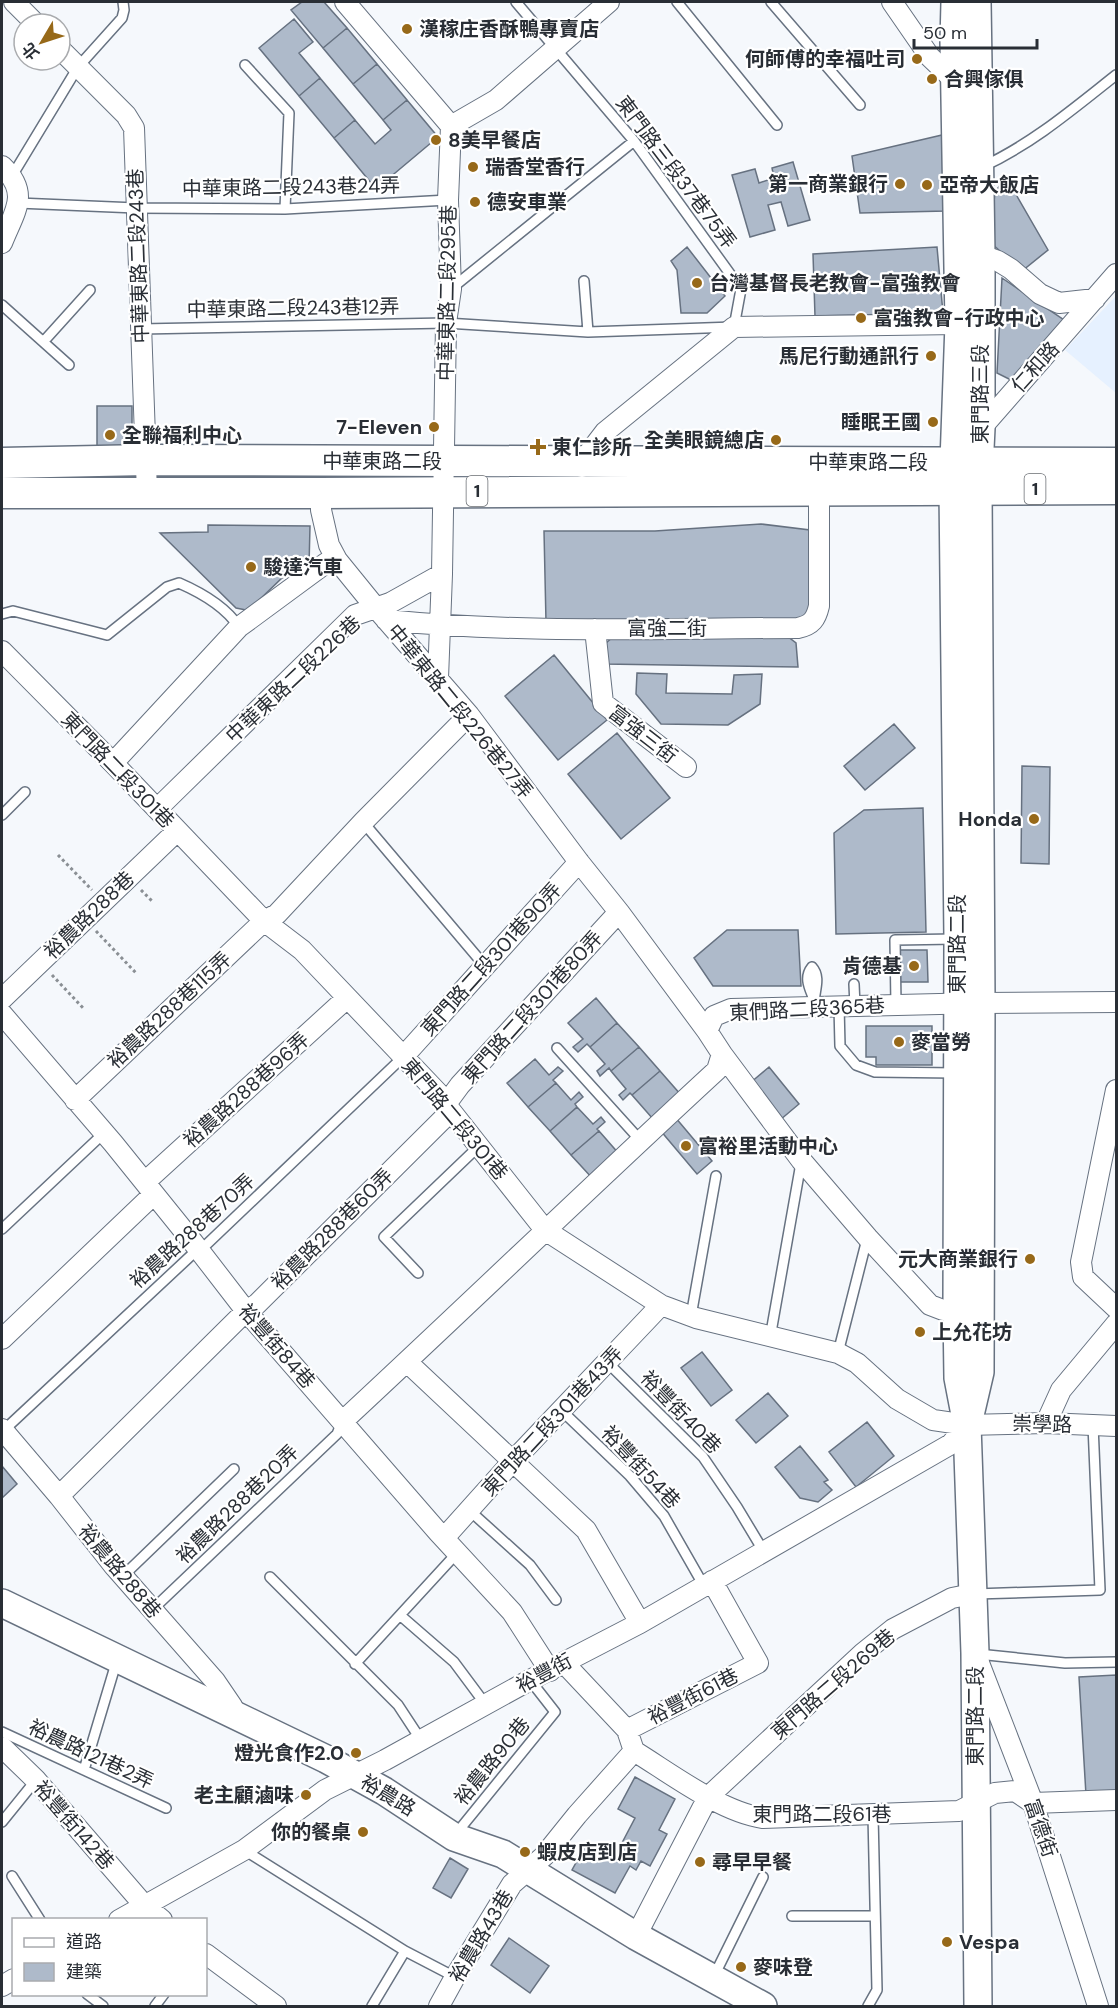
<svg xmlns="http://www.w3.org/2000/svg" width="1118" height="2008" font-family="'DM Sans','Noto Sans TC',sans-serif">
<style>
.built{fill:#e6f1ff}
.building{fill:#aebaca;stroke:#667180;stroke-width:1.5}
.lines{fill:none;stroke-linecap:round;stroke-linejoin:round}
.lane-casing{stroke:#677281;stroke-width:12}
.street-casing{stroke:#677281;stroke-width:22}
.secondary-casing{stroke:#677281;stroke-width:30}
.primary-casing{stroke:#677281;stroke-width:33}
.path{stroke:#8a8f94;stroke-width:3;stroke-dasharray:3 3;stroke-linecap:butt}
.lane{stroke:#fff;stroke-width:9}
.street{stroke:#fff;stroke-width:20}
.secondary{stroke:#fff;stroke-width:27}
.primary{stroke:#fff;stroke-width:30}
.poi-dot{fill:#976919;stroke:#fff;stroke-width:2}
.labels{text-anchor:middle;dominant-baseline:central;stroke-width:4.5;stroke-linejoin:round;paint-order:stroke}
.shield{fill:#fff;stroke:#696d72;stroke-width:1.5}
.shield-label{font-size:18px;font-weight:bold;fill:#292e35}
.poi-label{font-size:20px;font-weight:bold;fill:#292e35;stroke:#fff;text-anchor:start}
.street-label{font-size:20px;fill:#292e35;stroke:#fff}
</style>
<rect width="100%" height="100%" fill="#f5f8fc"/>
<path class="built" d="M1116,296V393L1065,350Z"/>
<path class="building" d="M302,2H324L347,28L323,48L291,10Z
M294,19L313,42L299,53L320,78L299,96L259,48Z
M347,28L377,64L353,84L323,48Z
M377,64L407,100L383,120L353,84Z
M320,78L355,120L334,138L299,96Z
M407,100L438,137L376,189L334,138L355,120L375,144L391,130L383,120Z
M942,135L946,211L860,213L852,156Z
M793,162L810,220L788,226L781,202L768,205L775,230L750,237L732,175L755,169L759,183L774,178L772,168Z
M1006,177L1048,250L1022,271L990,242L995,192Z
M687,247L725,296L707,313H681L677,270L671,261Z
M937,247L943,313L815,316L813,254Z
M1002,278L1064,320L1013,381L997,373Z
M97,406H132V448H97Z
M761,524L810,530V619L546,622L544,531H655Z
M208,525L310,526L309,566L282,578L252,607L246,610L236,608L160,533L208,532Z
M783,633L796,643L798,667L604,664L605,644L615,635Z
M554,655L607,720L558,760L505,696Z
M637,673L667,674L666,693L732,694L734,675L762,674L760,704L728,725L661,724L636,694Z
M894,724L915,748L865,790L844,766Z
M617,733L670,798L621,839L568,774Z
M1022,766L1050,767L1049,864L1021,863Z
M923,808L926,932L836,934L834,833L864,810Z
M727,930H798L801,986H713L694,958Z
M899,950H927L928,982H900Z
M596,998L617,1023L590,1047L587,1044L578,1052L573,1047L583,1039L568,1023Z
M617,1023L639,1047L611,1071L609,1068L600,1076L597,1071L605,1064L590,1047Z
M866,1026H932V1065H876V1057H866Z
M639,1047L660,1071L632,1095L630,1093L623,1100L619,1095L626,1089L611,1071Z
M535,1059L549,1075L558,1067L563,1071L553,1080L556,1083L528,1107L507,1083Z
M769,1067L799,1104L780,1120L750,1083Z
M660,1071L681,1095L653,1119L632,1095Z
M556,1083L571,1100L579,1092L583,1097L575,1104L577,1107L550,1131L528,1107Z
M577,1107L593,1124L601,1117L605,1122L597,1129L599,1131L571,1155L550,1131Z
M675,1117L712,1161L697,1174L660,1130Z
M599,1131L620,1155L593,1179L571,1155Z
M702,1352L732,1390L711,1406L681,1368Z
M768,1393L788,1416L756,1443L736,1420Z
M867,1422L894,1456L856,1487L829,1452Z
M800,1446L828,1480L824,1482L832,1490L818,1502L800,1498L775,1467Z
M2,1466L17,1484L2,1498Z
M1116,1675V1791L1086,1795L1079,1677Z
M635,1777L675,1799L659,1830L667,1834L650,1866L641,1861L636,1870L630,1866L615,1893L572,1870L587,1843L614,1858L635,1818L618,1809Z
M450,1858L468,1869L451,1898L433,1888Z
M509,1938L549,1966L530,1993L491,1965Z"/>
<g class="lines">
<g class="lane-casing">
<path id="lane" d="M677,2L777,125
M771,2L860,105
M245,65L289,113L285,209
M982,167C1032,144 1073,109 1116,75
M12,176L78,67L122,18L124,10L123,2
M18,203L136,208L285,209L448,200
M584,281L588,332
M452,288L634,141
M2,305L69,365
M141,329L446,323L588,332L734,327L741,289L634,141L516,2
M44,341L90,290
M2,614L13,611L107,635L167,587L179,583C202,593 225,606 239,627
M2,815L25,792
M363,822L484,965
M812,967C822,978 813,993 814,1007
M812,967C804,977 809,987 813,997
M854,984L855,1006
M896,1005L895,940L955,939
M839,1006L840,1046L856,1065L875,1072L955,1073
M557,1048L640,1140
M2,1229L104,1133
M418,1273L384,1237L479,1146
M691,1316L716,1176
M770,1338L801,1163
M838,1353L867,1239
M607,1362L703,1457L737,1507L764,1552
M561,1410L630,1476L664,1516L704,1586
M3,1431L198,1249L207,1244L403,1057
M469,1510L530,1565L556,1600
M123,1576L234,1469
M270,1577L398,1705L421,1740
M975,1594L1100,1590L1093,1425
M152,1610L337,1434L342,1422
M401,1616L454,1662L486,1705
M978,1654L1065,1663L1116,1662
M355,1664L457,1553
M2,1732L166,1808
M84,1770L117,1660
M2,1822L36,1780
M455,1835L555,1712L530,1680
M244,1850L405,1951L372,2006
M12,1876L40,1920
M792,1916H875
M405,1951L455,1977
M714,1976L763,1877
M87,1994L103,2006
M155,2006L164,1994
M868,2006L877,1990L873,1815"/>
</g>
<g class="street-casing">
<path id="street" d="M14,2L36,24
M345,2L451,126
M892,2L930,57L954,80H962
M60,49L126,115L134,128L147,493
M2,166C31,194 14,212 2,243
M981,255L998,261L1011,269L1040,294L1059,303L1095,299
M977,433L1116,274
M582,467V462L605,432L734,327L959,324
M321,493V510L329,545L337,560L376,608L469,715L579,862L619,912L707,1031
M386,620C522,634 661,628 798,628C812,625 816,619 819,606V490
M595,629L603,703L686,767
M2,651L113,763L264,921L302,950L439,1094L451,1111L545,1230L661,1305L696,1318L838,1353L857,1363L897,1399L933,1420L967,1425L1046,1423L1116,1426
M438,678L442,574
M113,763L239,627L326,563L337,560
M157,809L355,615L390,603L442,574L446,323L451,289L448,200L451,126L496,100L609,2
M2,999L177,831
M2,1014L113,1143L192,1241L246,1311L438,1532L512,1612L550,1671
M722,1054L801,1160L868,1238L930,1305L943,1310H957
M403,1057L579,862
M1116,1090L1081,1262L1083,1277L1116,1308
M75,1100L264,921L277,914L363,822L469,715
M446,1104L460,1085L619,912
M145,1182L347,998
M2,1339L154,1194
M407,1362L586,1530L640,1623
M343,1421C468,1305 591,1186 717,1070L722,1054L707,1031L714,1016L731,1009L981,1003L1116,1002
M1046,1423L1061,1390L1116,1324
M2,1429L59,1496L114,1566L215,1681L232,1706L236,1715
M59,1496L246,1311L257,1304L451,1111
M444,1538L513,1461L661,1305
M564,1663L627,1730L634,1751C670,1773 721,1812 763,1818L959,1811L995,1793L1015,1791L1033,1803L1116,1800
M979,1663L1033,1803L1098,2006
M627,1730L758,1663L712,1581
M2,1747L36,1780L144,1905L162,1920
M119,1920L244,1850L325,1790L385,1760L530,1680L640,1623L951,1444L967,1425
M636,1936L708,1797L863,1653L893,1629L952,1598L972,1594
M206,1954L276,2006
M2,1986L14,1979
M439,2006L455,1977L512,1884L544,1856L577,1815L634,1751"/>
</g>
<g class="secondary-casing">
<path id="secondary" d="M955,2L954,42L959,324L953,489L958,939L957,1310L958,1378L967,1425L975,1653L978,2006
M970,1415L980,1372L981,1003L978,489L981,428V255L977,2
M2,1603L326,1759L384,1791L454,1837L503,1854L636,1936L763,2006"/>
</g>
<g class="primary-casing">
<path id="primary" d="M2,463L146,460L1116,463
M2,493H321L1116,489"/>
</g>
<path class="path" d="M58,855L92,890
M141,890L152,901
M96,931L136,973
M52,975L84,1009"/>
<use href="#lane" class="lane"/>
<use href="#street" class="street"/>
<use href="#secondary" class="secondary"/>
<use href="#primary" class="primary"/>
</g>
<g class="poi-dot">
<circle cx="407" cy="29" r="6"/>
<circle cx="917" cy="59" r="6"/>
<circle cx="932" cy="79" r="6"/>
<circle cx="436" cy="140" r="6"/>
<circle cx="473" cy="167" r="6"/>
<circle cx="900" cy="184" r="6"/>
<circle cx="927" cy="185" r="6"/>
<circle cx="475" cy="202" r="6"/>
<circle cx="697" cy="283" r="6"/>
<circle cx="861" cy="318" r="6"/>
<circle cx="931" cy="356" r="6"/>
<circle cx="933" cy="422" r="6"/>
<circle cx="434" cy="427" r="6"/>
<circle cx="110" cy="435" r="6"/>
<circle cx="776" cy="440" r="6"/>
<path d="M535 438h6v6h6v6h-6v6h-6v-6h-6v-6h6z"/>
<circle cx="251" cy="567" r="6"/>
<circle cx="1034" cy="819" r="6"/>
<circle cx="914" cy="966" r="6"/>
<circle cx="899" cy="1042" r="6"/>
<circle cx="686" cy="1146" r="6"/>
<circle cx="1030" cy="1259" r="6"/>
<circle cx="920" cy="1332" r="6"/>
<circle cx="356" cy="1753" r="6"/>
<circle cx="306" cy="1795" r="6"/>
<circle cx="363" cy="1832" r="6"/>
<circle cx="525" cy="1852" r="6"/>
<circle cx="700" cy="1862" r="6"/>
<circle cx="947" cy="1942" r="6"/>
<circle cx="741" cy="1967" r="6"/>
</g>
<g class="labels">
<g class="shield">
<rect x="1024.5" y="474" width="21" height="30" rx="4.5"/>
<rect x="466.5" y="476" width="21" height="30" rx="4.5"/>
</g>
<g class="shield-label">
<text x="1035" y="489">1</text>
<text x="477" y="491">1</text>
</g>
<g class="poi-label">
<text x="419" y="29">漢稼庄香酥鴨專賣店</text>
<text x="905" y="59" text-anchor="end">何師傅的幸福吐司</text>
<text x="944" y="79">合興傢俱</text>
<text x="448" y="140">8美早餐店</text>
<text x="485" y="167">瑞香堂香行</text>
<text x="888" y="184" text-anchor="end">第一商業銀行</text>
<text x="939" y="185">亞帝大飯店</text>
<text x="487" y="202">德安車業</text>
<text x="709" y="283">台灣基督長老教會-富強教會</text>
<text x="873" y="318">富強教會-行政中心</text>
<text x="919" y="356" text-anchor="end">馬尼行動通訊行</text>
<text x="921" y="422" text-anchor="end">睡眠王國</text>
<text x="422" y="427" text-anchor="end">7-Eleven</text>
<text x="122" y="435">全聯福利中心</text>
<text x="764" y="440" text-anchor="end">全美眼鏡總店</text>
<text x="552" y="447">東仁診所</text>
<text x="263" y="567">駿達汽車</text>
<text x="1022" y="819" text-anchor="end">Honda</text>
<text x="902" y="966" text-anchor="end">肯德基</text>
<text x="911" y="1042">麥當勞</text>
<text x="698" y="1146">富裕里活動中心</text>
<text x="1018" y="1259" text-anchor="end">元大商業銀行</text>
<text x="932" y="1332">上允花坊</text>
<text x="344" y="1753" text-anchor="end">燈光食作2.0</text>
<text x="294" y="1795" text-anchor="end">老主顧滷味</text>
<text x="351" y="1832" text-anchor="end">你的餐桌</text>
<text x="537" y="1852">蝦皮店到店</text>
<text x="712" y="1862">尋早早餐</text>
<text x="959" y="1942">Vespa</text>
<text x="753" y="1967">麥味登</text>
</g>
<g class="street-label">
<text transform="translate(676 172) rotate(53)">東門路三段37巷75弄</text>
<text transform="translate(291 187) rotate(-1)">中華東路二段243巷24弄</text>
<text transform="translate(138 256) rotate(-92)">中華東路二段243巷</text>
<text transform="translate(447 293) rotate(-89)">中華東路二段295巷</text>
<text transform="translate(293 308) rotate(-1)">中華東路二段243巷12弄</text>
<text transform="translate(1035 367) rotate(-48)">仁和路</text>
<text transform="translate(980 394) rotate(-90)">東門路三段</text>
<text x="382" y="461">中華東路二段</text>
<text x="868" y="462">中華東路二段</text>
<text x="667" y="628">富強二街</text>
<text transform="translate(293 679) rotate(-43)">中華東路二段226巷</text>
<text transform="translate(460 711) rotate(51)">中華東路二段226巷27弄</text>
<text transform="translate(643 734) rotate(38)">富強三街</text>
<text transform="translate(118 770) rotate(46)">東門路二段301巷</text>
<text transform="translate(89 915) rotate(-44)">裕農路288巷</text>
<text transform="translate(957 944) rotate(-90)">東門路二段</text>
<text transform="translate(491 959) rotate(-48)">東門路二段301巷90弄</text>
<text transform="translate(532 1007) rotate(-48)">東門路二段301巷80弄</text>
<text transform="translate(807 1009) rotate(-3)">東們路二段365巷</text>
<text transform="translate(169 1010) rotate(-43)">裕農路288巷115弄</text>
<text transform="translate(246 1090) rotate(-42)">裕農路288巷96弄</text>
<text transform="translate(455 1119) rotate(50)">東門路二段301巷</text>
<text transform="translate(332 1229) rotate(-45)">裕農路288巷60弄</text>
<text transform="translate(192 1231) rotate(-42)">裕農路288巷70弄</text>
<text transform="translate(277 1346) rotate(49)">裕豐街84巷</text>
<text transform="translate(681 1412) rotate(46)">裕豐街40巷</text>
<text transform="translate(552 1421) rotate(-47)">東門路二段301巷43弄</text>
<text transform="translate(1042 1424) rotate(1)">崇學路</text>
<text transform="translate(641 1467) rotate(47)">裕豐街54巷</text>
<text transform="translate(237 1504) rotate(-44)">裕農路288巷20弄</text>
<text transform="translate(120 1571) rotate(50)">裕農路288巷</text>
<text transform="translate(544 1673) rotate(-28)">裕豐街</text>
<text transform="translate(833 1684) rotate(-41)">東門路二段269巷</text>
<text transform="translate(693 1696) rotate(-27)">裕豐街61巷</text>
<text transform="translate(975 1716) rotate(-90)">東門路二段</text>
<text transform="translate(91 1754) rotate(25)">裕農路121巷2弄</text>
<text transform="translate(492 1761) rotate(-51)">裕農路90巷</text>
<text transform="translate(388 1795) rotate(31)">裕農路</text>
<text x="822" y="1814">東門路二段61巷</text>
<text transform="translate(74 1825) rotate(49)">裕豐街142巷</text>
<text transform="translate(1041 1828) rotate(71)">富德街</text>
<text transform="translate(481 1936) rotate(-59)">裕農路43巷</text>
</g>
</g>
<rect width="1118" height="2008" fill="none" stroke="#292e35" stroke-width="6"/>
<rect x="12" y="1918" width="195" height="78" fill="#ffffff" stroke="#a9abae" stroke-width="1.5"/>
<rect x="24" y="1938" width="30" height="9" fill="#ffffff" stroke="#a9abae" stroke-width="1.5"/>
<text x="66" y="1948" font-size="18" fill="#292e35">道路</text>
<rect x="24" y="1963" width="30" height="18" fill="#aebaca" stroke="#a9abae" stroke-width="1.5"/>
<text x="66" y="1978" font-size="18" fill="#292e35">建築</text>
<g transform="translate(42 42) rotate(231)"><circle r="28" fill="#ffffff" stroke="#a9abae" stroke-width="1.5"/>
<path d="M0-4.5L10 22L0 15L-10 22Z" fill="#976919"/>
<text y="-9" font-size="16" font-weight="bold" text-anchor="middle" fill="#292e35">北</text>
</g>
<path d="M914 39v9h123v-9" fill="none" stroke="#292e35" stroke-width="3"/>
<text x="923" y="39" font-size="18" fill="#292e35" stroke="#ffffff" stroke-width="4.5" paint-order="stroke">50 m</text>
</svg>
